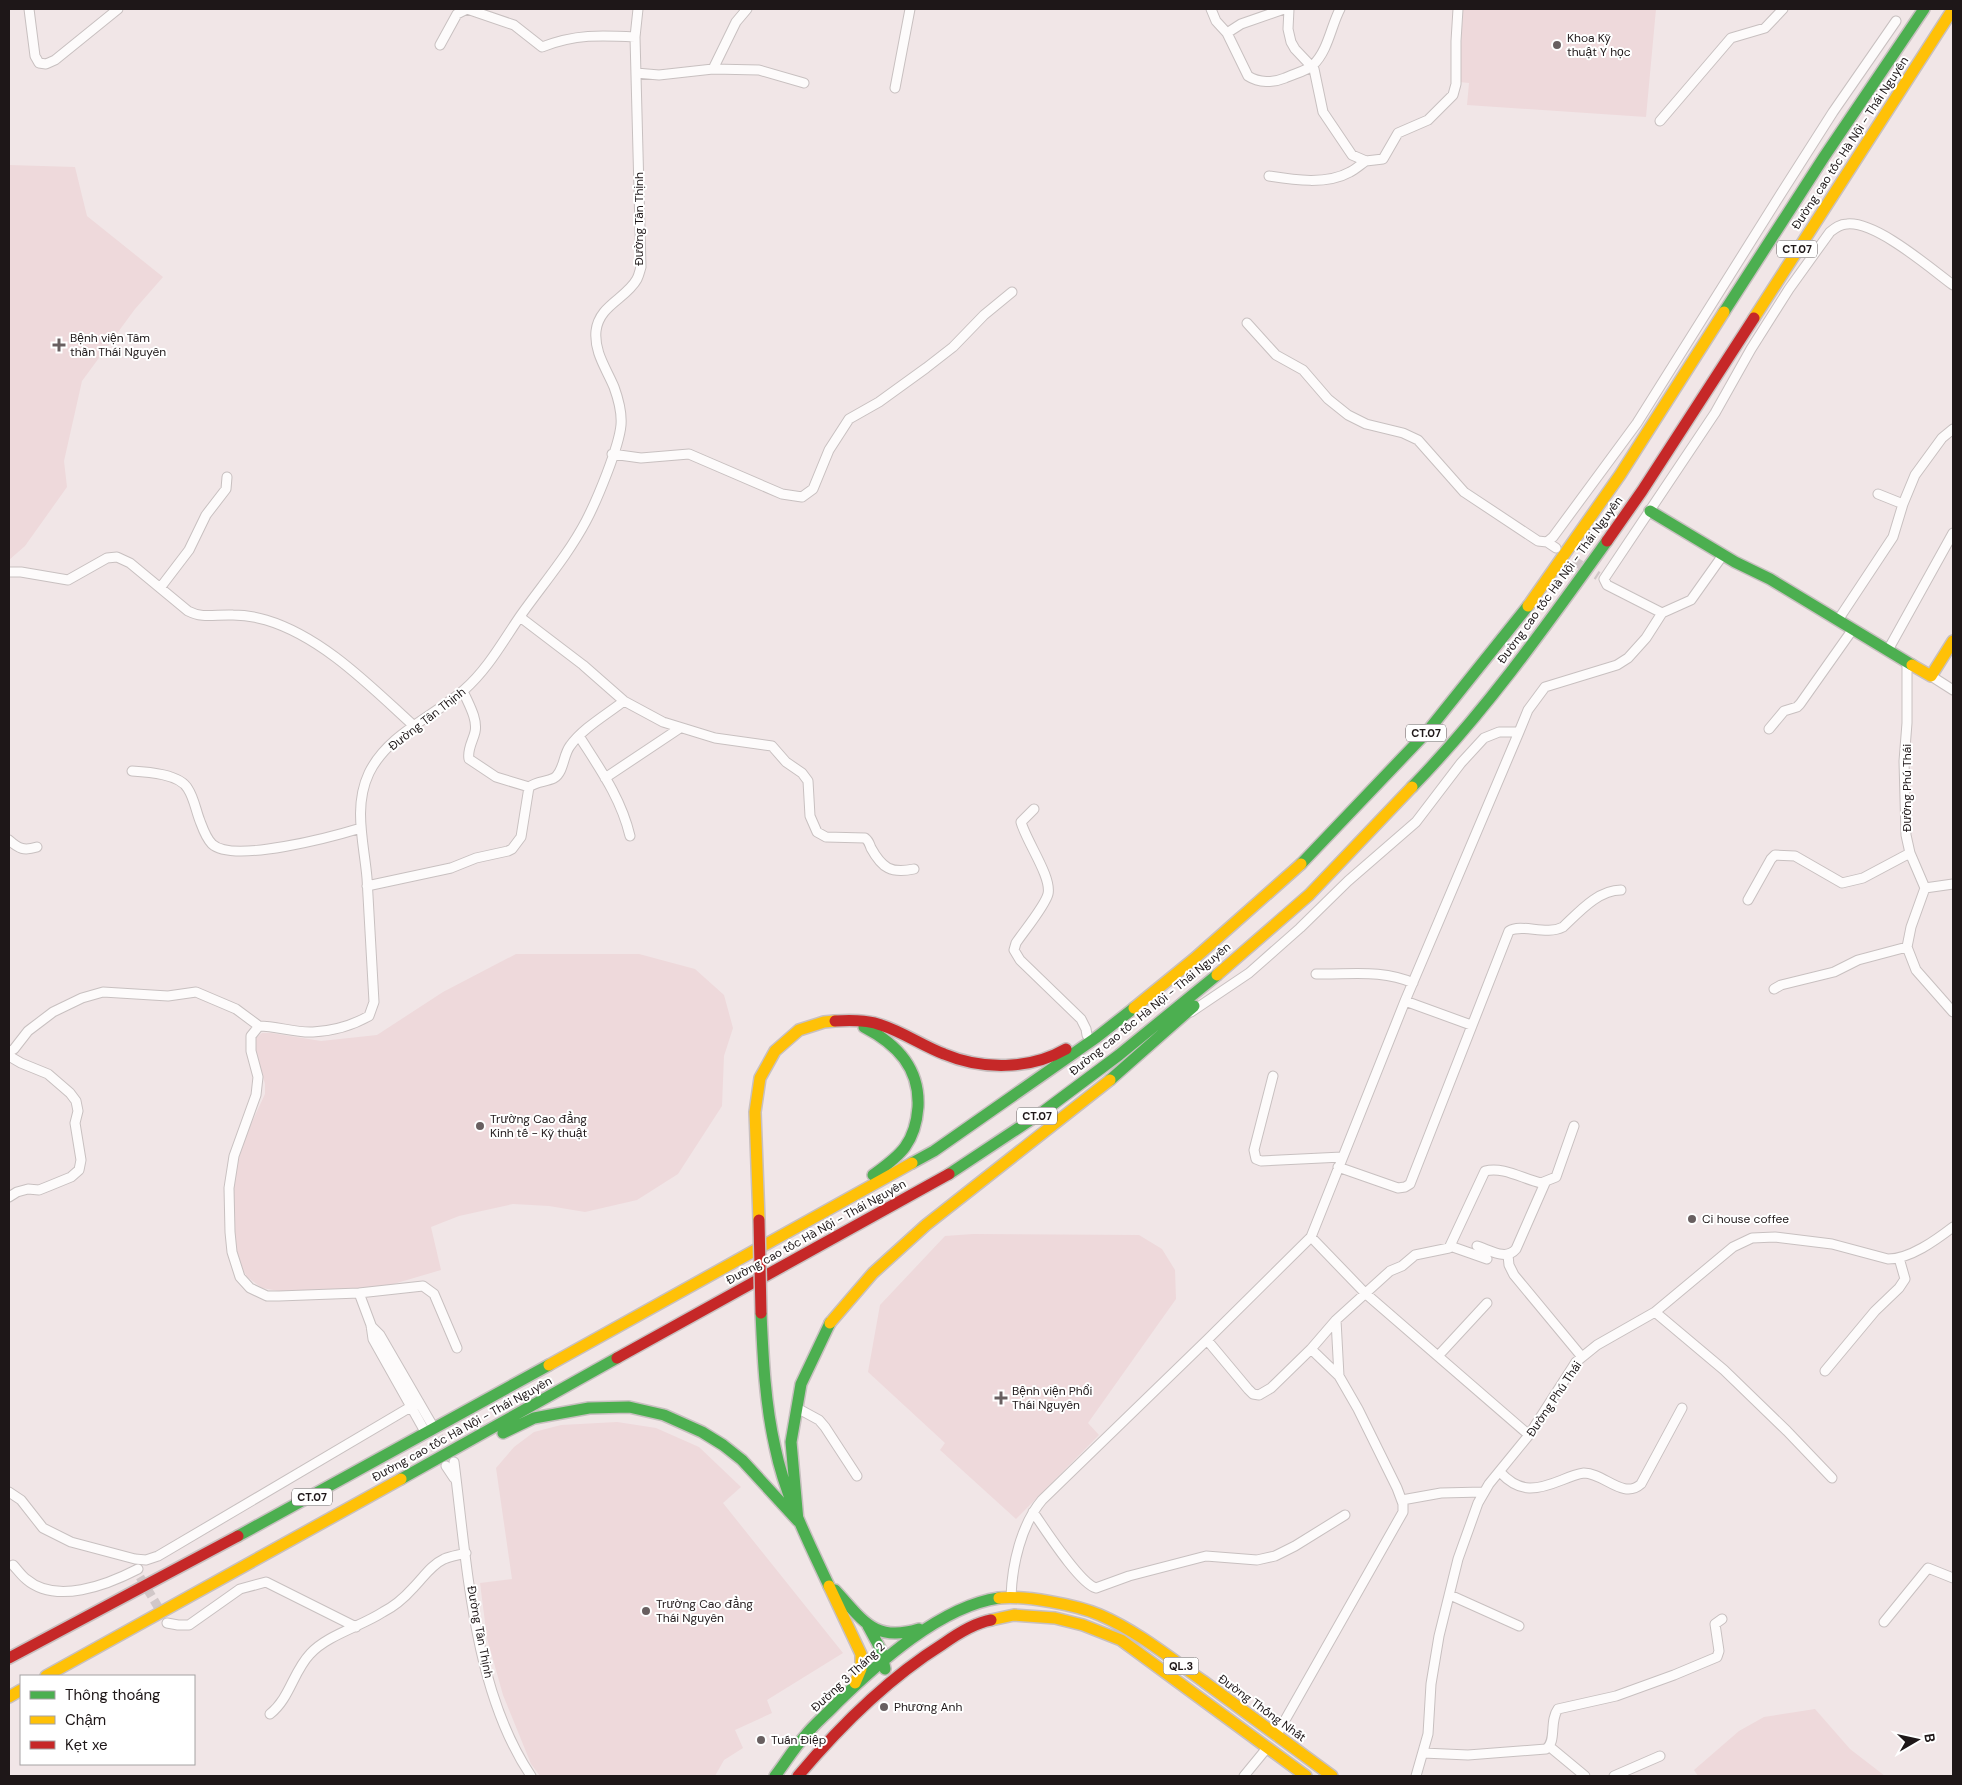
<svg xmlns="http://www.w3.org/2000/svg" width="1962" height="1785" font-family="'DM Sans',sans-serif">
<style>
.built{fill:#eed9db}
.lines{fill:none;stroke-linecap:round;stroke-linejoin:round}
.street-tunnel{stroke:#d1c7c8;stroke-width:9;stroke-dasharray:9 4.5;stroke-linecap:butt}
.street-casing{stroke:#c8c0c0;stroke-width:11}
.fast-casing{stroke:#c8c0c0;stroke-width:14}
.slow-casing{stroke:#c8c0c0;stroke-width:14}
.jam-casing{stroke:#c8c0c0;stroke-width:14}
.street{stroke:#fdfbfb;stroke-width:9}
.fast{stroke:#4caf50;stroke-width:11}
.slow{stroke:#ffc107;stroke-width:11}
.jam{stroke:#c62828;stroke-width:11}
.jam-bridge-casing{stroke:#c8c0c0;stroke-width:14;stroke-linecap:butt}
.jam-bridge{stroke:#c62828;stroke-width:11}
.poi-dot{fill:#685f60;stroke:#fff;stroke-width:2}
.labels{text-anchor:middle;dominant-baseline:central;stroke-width:4;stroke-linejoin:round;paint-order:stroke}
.shield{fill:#fff;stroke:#625d5d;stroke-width:1}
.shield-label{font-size:11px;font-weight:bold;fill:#1e1718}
.poi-label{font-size:12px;fill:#1e1718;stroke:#fff;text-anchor:start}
.street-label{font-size:12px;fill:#1e1718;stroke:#fff}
</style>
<rect width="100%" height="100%" fill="#f1e6e7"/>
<path class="built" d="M1463,9H1656L1646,117L1467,105L1469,83L1459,82Z
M9,165L75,167L87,216L163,277L135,309L82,381L64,461L67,487L25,546L9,560Z
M516,954H639L695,969L724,995L733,1028L724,1056L722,1106L678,1174L637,1200L585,1212L549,1206L513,1204L459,1216L431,1227L441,1270L390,1285L362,1289L285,1292L262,1288L247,1277L238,1262L234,1240L233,1185L241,1146L265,1094V1084L255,1049L256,1038L262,1033H271L321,1041L377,1035L443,992Z
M973,1234L1139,1235L1162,1249L1175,1270L1176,1299L1088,1423L1099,1435L1016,1519L940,1450L945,1443L868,1372L880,1305L945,1236Z
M617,1422L656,1428L699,1447L741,1487L723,1503L843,1653L767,1700L772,1713L735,1730L743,1748L724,1760L715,1776H540L531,1764L503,1695L487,1638L480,1583L512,1579L496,1468L514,1447L534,1432L561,1425Z
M1815,1709L1850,1749L1885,1776H1698L1694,1770L1739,1731L1764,1717Z"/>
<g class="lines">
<path class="street-tunnel" d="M1562,553L1598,576
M432,1425L450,1455
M424,1430L442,1460
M140,1577L163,1615"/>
<g class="street-casing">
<path id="street" d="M29,9L35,56L39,63L46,64L55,60L118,9
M1211,9L1216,21L1227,33
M1284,9L1241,24L1227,33L1248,76C1259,83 1273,83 1285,78C1293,74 1307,71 1313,65C1328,51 1331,26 1340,9
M1289,9L1288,29L1291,42L1295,49L1314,69L1323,112L1352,155L1366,161L1383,159L1398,133L1428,120L1453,95L1456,84V41L1458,9
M440,45L457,14L467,9L514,25L542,47C575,34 601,35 635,37
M713,69L759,70L804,83
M636,73L659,75L713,69L736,22L747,9
M895,88L910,9
M1660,121L1731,38L1765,28L1783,9
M1269,176C1294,180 1327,185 1350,172C1356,169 1361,164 1366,161
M1247,323L1276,355L1303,370L1328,399L1348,415L1366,424L1403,433L1418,440L1464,492L1538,541L1547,542L1553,537L1637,423L1782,192L1833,112L1896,21
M612,454L641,458L689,454L782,494L802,497L813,489L829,450L849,419L879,402L926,368L953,347L984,315L1012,292
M1878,494L1903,504
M1547,542L1556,548
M9,572H21L68,580L107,558L117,557L130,563L188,611C203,619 216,614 233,615C244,615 256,617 266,620C323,637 371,687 414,726
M160,588L189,550L206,515L226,489L227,477
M1662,613L1607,585L1604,579L1715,413L1751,349L1789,289L1830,232C1835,228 1840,224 1847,224C1876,221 1930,268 1953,285
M520,617L583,665L624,701L663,722L715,738L772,746L786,762L802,773L808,781L810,816L817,832L826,837L865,838C869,841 869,843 871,848C882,868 891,874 914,869
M1838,620L1893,537L1903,504L1915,475L1942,438L1953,429
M1888,650L1953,533
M1907,663V723L1904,761L1906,835L1910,853L1925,888L1911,927L1907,947L1916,970L1953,1012
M1931,676L1953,690
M463,691C468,703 478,719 475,732C473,741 467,749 469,759L496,777L529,787
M1769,729L1784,711L1797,707L1800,704L1853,629
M579,736C600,769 621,798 630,836
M132,771C148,772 180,774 188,789C194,798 196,811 200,821C203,829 206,838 212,844C233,864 335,836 361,828
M605,778L680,728
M1034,809L1021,822C1026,841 1052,877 1048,894C1045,906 1024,931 1016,943L1014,950L1020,960L1081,1019L1086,1029L1087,1035
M9,840C19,849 24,851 37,847
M367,886L451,868L476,858L508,851L512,849L521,837L529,787C537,781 546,782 554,778C564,772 563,755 570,746C583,728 606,715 624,701
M1925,888L1953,884
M1748,900L1771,859L1775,855L1795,856L1842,883L1863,878L1910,853
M1316,974C1349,975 1382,969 1413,983
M1774,989L1781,985L1834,972L1858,960L1907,947
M1405,1001L1471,1025
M1191,1012L1249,973L1300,928L1348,881L1416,822L1461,763L1484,738L1499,732H1519
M9,1052L14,1049L28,1031L53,1012L82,998L103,992L168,996L196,992L236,1009L259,1026
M9,1056L21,1063L48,1074L70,1093L76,1101L78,1111L75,1123L81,1160L79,1170L71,1177L49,1186L39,1190L28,1189L17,1192L9,1197
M1273,1076L1254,1150L1256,1159L1261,1161L1342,1157
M1338,1167L1398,1188L1405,1187L1410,1184L1509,931C1522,923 1546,936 1563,927C1579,912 1598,890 1621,890
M1311,1237L1365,1293L1529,1435
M1450,1246L1487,1259
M1477,1246C1490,1250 1506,1261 1516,1249L1545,1183
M1508,1255L1509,1265L1514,1275L1582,1357
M359,1293L371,1325L373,1339L423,1428
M1655,1312L1724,1370L1787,1431L1832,1478
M1336,1320L1339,1376
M371,1326L380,1335L431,1423
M1207,1340L1248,1389L1253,1394L1259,1395L1271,1388L1311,1349
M457,1348L434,1294L423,1286L359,1293L279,1296H267L250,1288L240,1277L232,1252L230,1232L229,1188L234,1156L256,1095L258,1077L251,1051V1036L259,1026C277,1026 295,1033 313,1032C332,1031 353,1025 369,1016L374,1002C372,961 369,919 367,878C364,843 353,807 369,773C388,734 433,717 464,690C488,669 503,641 521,615C543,584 568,555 586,521C597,500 619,447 621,425C622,413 618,398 614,387C606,368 594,352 596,331C599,305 626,299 637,279C639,275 640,270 641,267L635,37L638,9
M1438,1356L1487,1303
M1825,1371L1875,1311L1899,1288L1905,1279L1899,1258
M797,1408L819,1420L825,1427L857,1476
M454,1462C467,1563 473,1690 531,1776
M446,1466L454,1478
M1500,1472C1520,1494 1537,1490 1562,1480C1569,1477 1577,1474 1584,1473C1604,1473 1623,1500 1641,1484L1682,1408
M9,1492L21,1500L43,1528L71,1542L135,1559L146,1560L158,1556L419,1402
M1402,1500L1441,1493L1483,1492
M1033,1512C1045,1529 1079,1583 1096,1588L1129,1576L1206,1556L1257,1560L1275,1556L1295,1546L1345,1515
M13,1565C17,1569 21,1575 26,1579C56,1605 107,1585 138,1569
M1450,1595L1519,1626
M1011,1597C1012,1565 1021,1525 1042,1500L1207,1340L1311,1237L1405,1001L1519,732L1528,710L1545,687L1617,665L1628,658L1646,638L1662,613L1691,600L1723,555
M1884,1622L1928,1568L1953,1578
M167,1623L178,1625H189L240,1589L266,1582L356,1627
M270,1714C290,1698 293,1672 310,1654C327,1635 362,1626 383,1612C395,1606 404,1598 413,1588C423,1578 431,1565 444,1559C451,1556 459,1555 466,1553
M1276,1736L1403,1512V1504L1397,1488L1358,1409L1339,1376L1311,1349L1336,1320L1390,1271L1402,1266L1415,1255L1449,1248L1485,1171C1503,1166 1523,1179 1541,1183L1556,1177L1574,1126
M1550,1747L1585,1776
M1423,1753L1468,1755L1546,1749C1557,1742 1549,1721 1558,1709L1616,1696L1674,1675L1717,1657L1719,1651L1715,1624L1722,1619
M1244,1776L1267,1748
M1416,1776L1428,1734L1431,1684L1439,1636L1458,1559L1478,1503L1489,1484L1529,1435L1576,1362L1597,1345L1655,1312L1733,1247L1752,1238L1775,1237L1832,1244L1888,1259C1910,1259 1936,1240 1953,1227
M1614,1776L1660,1756"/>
</g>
<g class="fast-casing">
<path id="fast" d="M1724,312L1824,157L1924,9
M1650,511L1735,562L1770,579L1912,665
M1412,787C1485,712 1546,626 1607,541
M1301,864L1427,732L1528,606
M864,1027C897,1044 920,1068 918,1107C917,1121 913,1136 905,1147C897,1158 884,1167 873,1175
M1110,1080L1194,1006
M912,1163L934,1151L1097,1037L1134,1008
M949,1174L1044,1111L1119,1055L1217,975
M761,1313C763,1358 765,1403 775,1447C785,1496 808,1541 829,1586
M503,1433L534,1418L589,1408L629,1407L664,1415L702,1432L723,1445L742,1460L798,1521
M401,1479L617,1358
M798,1521L791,1442L801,1384L830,1323
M238,1536L549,1365
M835,1590C863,1620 874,1643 919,1629
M868,1626L881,1650L885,1669
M775,1776C785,1763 794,1748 805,1736C814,1724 827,1714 837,1703C878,1663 941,1606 999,1598"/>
</g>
<g class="slow-casing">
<path id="slow" d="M1754,318L1953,9
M1528,606L1620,475L1724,312
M1912,665L1931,676L1953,641
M1217,975L1309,895L1412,787
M1134,1008L1194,959L1301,864
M759,1220L755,1112L760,1078L775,1051L799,1030L824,1022L835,1021
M830,1323L873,1273L926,1225L1110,1080
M549,1365L912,1163
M829,1586L861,1654V1669L855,1683
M999,1598C1024,1595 1077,1605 1100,1615C1137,1631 1170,1658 1203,1681C1246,1713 1289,1744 1332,1776
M991,1620L1014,1615L1055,1618L1083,1625L1121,1640L1306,1776
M46,1676L401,1479
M9,1697L21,1690"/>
</g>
<g class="jam-casing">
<path id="jam" d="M1607,541L1642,491L1754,318
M835,1021C850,1020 868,1020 881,1025C903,1032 923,1046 944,1054C982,1070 1030,1070 1066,1049
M617,1358L949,1174
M9,1658L238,1536
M798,1776C840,1726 887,1679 943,1644C957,1634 974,1623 991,1620"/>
</g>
<use href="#street" class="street"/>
<use href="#fast" class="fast"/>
<use href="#slow" class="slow"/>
<use href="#jam" class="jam"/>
<g class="jam-bridge-casing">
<path id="jam-bridge" d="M759,1220L761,1313"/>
</g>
<use href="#jam-bridge" class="jam-bridge"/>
</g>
<g class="poi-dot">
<circle cx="1557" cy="45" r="5"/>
<path d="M56.5 337.5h5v5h5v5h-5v5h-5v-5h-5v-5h5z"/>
<circle cx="480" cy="1126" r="5"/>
<circle cx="1692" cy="1219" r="5"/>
<path d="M998.5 1390.5h5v5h5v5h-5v5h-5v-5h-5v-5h5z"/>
<circle cx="646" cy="1611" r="5"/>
<circle cx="884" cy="1707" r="5"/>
<circle cx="761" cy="1740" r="5"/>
</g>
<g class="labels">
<g class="shield">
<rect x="1777" y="240.5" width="40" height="17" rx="4"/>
<rect x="1406" y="724.5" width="40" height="17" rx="4"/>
<rect x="1017" y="1107.5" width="40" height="17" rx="4"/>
<rect x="292" y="1488.5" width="40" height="17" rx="4"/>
<rect x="1163.5" y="1657.5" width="35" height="17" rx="4"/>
</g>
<g class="shield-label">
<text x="1797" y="249">CT.07</text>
<text x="1426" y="733">CT.07</text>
<text x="1037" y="1116">CT.07</text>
<text x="312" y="1497">CT.07</text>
<text x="1181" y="1666">QL.3</text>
</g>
<g class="poi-label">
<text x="1567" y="38">Khoa Kỹ<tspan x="1567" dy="14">thuật Y học</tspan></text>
<text x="70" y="338">Bệnh viện Tâm<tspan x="70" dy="14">thần Thái Nguyên</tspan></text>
<text x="490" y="1119">Trường Cao đẳng<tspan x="490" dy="14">Kinh tế - Kỹ thuật</tspan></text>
<text x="1702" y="1219">Ci house coffee</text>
<text x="1012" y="1391">Bệnh viện Phổi<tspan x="1012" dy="14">Thái Nguyên</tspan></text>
<text x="656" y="1604">Trường Cao đẳng<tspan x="656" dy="14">Thái Nguyên</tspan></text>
<text x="894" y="1707">Phương Anh</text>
<text x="771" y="1740">Tuấn Điệp</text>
</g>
<g class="street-label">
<text transform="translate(1850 143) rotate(-57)">Đường cao tốc Hà Nội - Thái Nguyên</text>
<text transform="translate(639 219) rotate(-90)">Đường Tân Thịnh</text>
<text transform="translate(1560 580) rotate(-54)">Đường cao tốc Hà Nội - Thái Nguyên</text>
<text transform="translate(427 719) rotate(-38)">Đường Tân Thịnh</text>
<text transform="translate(1907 788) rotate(-90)">Đường Phú Thái</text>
<text transform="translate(1150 1009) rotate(-39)">Đường cao tốc Hà Nội - Thái Nguyên</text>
<text transform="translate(816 1232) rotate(-29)">Đường cao tốc Hà Nội - Thái Nguyên</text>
<text transform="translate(1554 1399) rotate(-56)">Đường Phú Thái</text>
<text transform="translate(462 1429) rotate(-29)">Đường cao tốc Hà Nội - Thái Nguyên</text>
<text transform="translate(480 1632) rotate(79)">Đường Tân Thịnh</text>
<text transform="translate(848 1677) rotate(-43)">Đường 3 Tháng 2</text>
<text transform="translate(1262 1708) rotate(36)">Đường Thống Nhất</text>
</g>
</g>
<rect width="1962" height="1785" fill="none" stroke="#1e1718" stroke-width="20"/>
<rect x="20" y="1675" width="175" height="90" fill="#ffffff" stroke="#a5a2a3"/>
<rect x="30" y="1691" width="25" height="8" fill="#4caf50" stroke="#a5a2a3"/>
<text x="65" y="1700" font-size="15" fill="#1e1718">Thông thoáng</text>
<rect x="30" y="1716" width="25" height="8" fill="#ffc107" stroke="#a5a2a3"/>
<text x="65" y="1725" font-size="15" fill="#1e1718">Chậm</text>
<rect x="30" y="1741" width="25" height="8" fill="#c62828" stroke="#a5a2a3"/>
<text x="65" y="1750" font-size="15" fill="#1e1718">Kẹt xe</text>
<g transform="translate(1917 1740) rotate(81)" stroke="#ffffff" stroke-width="4" paint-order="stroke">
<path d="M0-4L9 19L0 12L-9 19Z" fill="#1e1718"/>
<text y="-8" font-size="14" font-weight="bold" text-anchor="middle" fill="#1e1718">B</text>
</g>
</svg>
